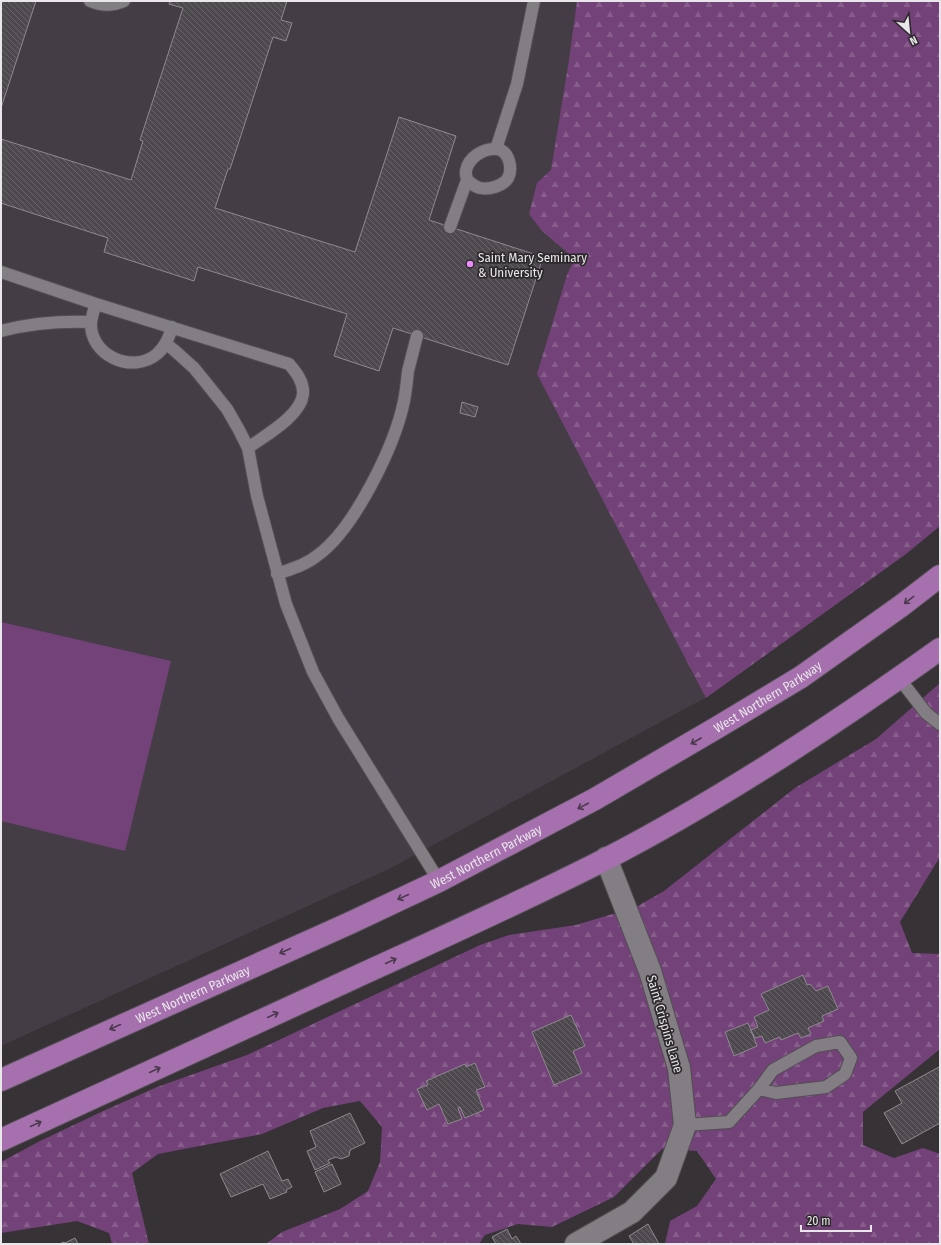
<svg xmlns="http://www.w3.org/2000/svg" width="941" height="1245" font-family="'Fira Sans Condensed',sans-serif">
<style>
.built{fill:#453d46}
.grass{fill:#724278}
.forest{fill:url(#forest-firs)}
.building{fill:url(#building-back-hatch);stroke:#8e898f}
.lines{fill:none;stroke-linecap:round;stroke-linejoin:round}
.service-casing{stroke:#524f53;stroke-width:14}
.minor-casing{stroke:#524f53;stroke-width:24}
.primary-casing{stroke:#524f53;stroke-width:24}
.service{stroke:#837e83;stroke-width:12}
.minor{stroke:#837e83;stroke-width:22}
.primary{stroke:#a66fae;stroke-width:22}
.oneway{stroke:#4a3a4c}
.poi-dot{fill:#ec8cfa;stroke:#2c282c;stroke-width:1.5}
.labels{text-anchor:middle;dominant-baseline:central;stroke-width:3.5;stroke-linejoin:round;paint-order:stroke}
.poi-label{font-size:13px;fill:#e9e7ea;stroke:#2c282c;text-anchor:start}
.street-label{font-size:13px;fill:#e9e7ea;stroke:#2c282c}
</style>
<defs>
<pattern id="forest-firs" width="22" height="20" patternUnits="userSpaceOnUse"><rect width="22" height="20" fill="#724278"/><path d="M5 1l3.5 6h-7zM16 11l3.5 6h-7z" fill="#865d8b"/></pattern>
<pattern id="building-back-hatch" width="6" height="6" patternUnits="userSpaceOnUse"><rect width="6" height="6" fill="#4d494e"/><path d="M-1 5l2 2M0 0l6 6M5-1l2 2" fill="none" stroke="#676368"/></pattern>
</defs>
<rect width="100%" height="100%" fill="#363236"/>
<path class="built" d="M1,1H940V526L906,554L705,698L389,869L1,1046Z"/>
<path class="grass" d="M1,622L171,661L125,851L1,821Z"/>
<path class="forest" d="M577,1H940V526L906,554L706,698L537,374L567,275L575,259L542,231L529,214L537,183L551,170L569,60Z
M940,683V857L900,922L912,953L940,954V1049L863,1112V1145L894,1158L923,1148L940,1154V1244H665L670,1221L697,1206L716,1179L697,1151L662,1149L614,1197L552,1227L518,1224L485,1235L479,1244H266L282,1232L340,1209L368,1191L380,1162L382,1127L360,1101L323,1108L262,1134L158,1154L132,1173L149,1244H112L109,1233L77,1221L1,1233V1162L40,1141L101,1112L157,1087L247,1055L480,945L509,935L576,925L636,907L664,891L795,788L876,739Z"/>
<path class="building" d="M1,1H36L1,108Z
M170,1H287L281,20L292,23L286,41L273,37L230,169H228L215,208L355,252L399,117L456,136L429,220L543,257L508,365L393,328L379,371L334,356L347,314L198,267L194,281L104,252L108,238L1,203V139L131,180L143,141L140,140L183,8L169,4Z
M462,402L478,407L475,417L460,413Z
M803,975L807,985L810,984L816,991L828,986L838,1009L822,1016L824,1021L808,1028L811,1034L801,1038L798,1033L781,1040L780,1037L765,1043L762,1036L755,1038L751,1030L758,1027L754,1017L769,1010L761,994Z
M571,1015L585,1046L573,1051L582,1073L554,1085L532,1032Z
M748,1023L757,1046L734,1056L725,1032Z
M475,1063L485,1087L476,1090L484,1110L465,1118L460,1107L458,1108L462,1119L448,1124L439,1104L427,1110L417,1089L428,1085L426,1081L465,1064L466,1067Z
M939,1067L940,1068V1123L902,1144L884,1113L902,1103L895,1091Z
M350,1113L365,1143L350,1150L349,1156L341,1159L336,1157L328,1160L330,1163L315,1170L307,1151L316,1147L310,1131Z
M268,1151L282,1181L288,1179L292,1187L286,1190L287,1192L270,1199L263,1184L231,1197L220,1174Z
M332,1164L341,1184L324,1192L315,1172Z
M648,1224L659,1244H634L629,1236Z
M507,1229L512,1239L516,1236L521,1244H496L492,1237Z
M75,1238L78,1244H59L64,1242L65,1243Z"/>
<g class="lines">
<g class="service-casing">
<path id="service" d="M90,1C102,6 113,6 124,1
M496,149L517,84L534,1
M450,227L467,180C467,177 465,174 466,171C468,158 483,148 496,149C509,150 513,168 508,178C503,186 489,190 480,188C475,187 471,183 467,180
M1,272L96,304L289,364C296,372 304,382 303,394C301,416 264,436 248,448
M96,304C94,309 92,316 91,322C89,355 132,375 157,354C166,346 169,337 172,327
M1,331C31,323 61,321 91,322
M166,344L174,350L194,368L207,384L227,409L239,430L248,448L257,496L286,604L313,672L338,718L439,881
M277,574C291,569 306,565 318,555C355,528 395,445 404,401C406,391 407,381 408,371C411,359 414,348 417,336
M899,678L926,713L940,724
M685,1125L729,1122L759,1089L773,1070L816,1046L840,1042L851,1058L845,1074L826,1087L776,1093L759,1089"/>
</g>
<g class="minor-casing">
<path id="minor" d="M576,1244L632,1212L666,1178L685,1125L679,1068L650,971L606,858"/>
</g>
<g class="primary-casing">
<g id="primary">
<path id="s1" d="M1,1080L350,923L439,881L595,799L718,727L801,677L901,606L940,576"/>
<path d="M1,1140C116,1087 231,1035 345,982C432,942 520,903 606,859C722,799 834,725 940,649"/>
</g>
</g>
<use href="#service" class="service"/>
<use href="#minor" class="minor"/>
<use href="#primary" class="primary"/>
</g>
<defs><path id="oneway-shaft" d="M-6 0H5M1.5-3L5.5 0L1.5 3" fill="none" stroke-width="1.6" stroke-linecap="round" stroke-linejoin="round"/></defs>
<g class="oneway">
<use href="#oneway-shaft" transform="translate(909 600) rotate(142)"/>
<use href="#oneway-shaft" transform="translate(696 741) rotate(150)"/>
<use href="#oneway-shaft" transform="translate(583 806) rotate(152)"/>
<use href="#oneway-shaft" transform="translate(403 897) rotate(155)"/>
<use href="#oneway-shaft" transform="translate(285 951) rotate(156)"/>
<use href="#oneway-shaft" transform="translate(391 961) rotate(-25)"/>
<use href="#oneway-shaft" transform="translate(273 1015) rotate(-25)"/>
<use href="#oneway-shaft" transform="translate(115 1027) rotate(156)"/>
<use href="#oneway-shaft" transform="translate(155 1070) rotate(-25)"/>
<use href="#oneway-shaft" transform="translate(36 1124) rotate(-25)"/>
</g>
<circle class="poi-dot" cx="470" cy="264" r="4"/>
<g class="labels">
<g class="poi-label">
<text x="478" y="257">Saint Mary Seminary<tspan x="478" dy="15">&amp; University</tspan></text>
</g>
<g class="street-label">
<text stroke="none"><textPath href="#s1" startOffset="858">West Northern Parkway</textPath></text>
<text stroke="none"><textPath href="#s1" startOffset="534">West Northern Parkway</textPath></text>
<text stroke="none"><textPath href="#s1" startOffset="210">West Northern Parkway</textPath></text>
<text transform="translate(665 1024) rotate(74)">Saint Crispins Lane</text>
</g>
</g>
<rect width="941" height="1245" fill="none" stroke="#e9e7ea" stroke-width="4"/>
<g transform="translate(909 32) rotate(153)" stroke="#2c282c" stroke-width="3" paint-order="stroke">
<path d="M0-3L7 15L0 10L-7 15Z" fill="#e9e7ea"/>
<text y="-6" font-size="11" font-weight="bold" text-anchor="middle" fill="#e9e7ea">N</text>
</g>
<path d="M801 1225v6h70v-6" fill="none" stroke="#e9e7ea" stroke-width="2"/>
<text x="807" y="1225" font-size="12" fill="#e9e7ea" stroke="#2c282c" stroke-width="3" paint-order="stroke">20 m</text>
</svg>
